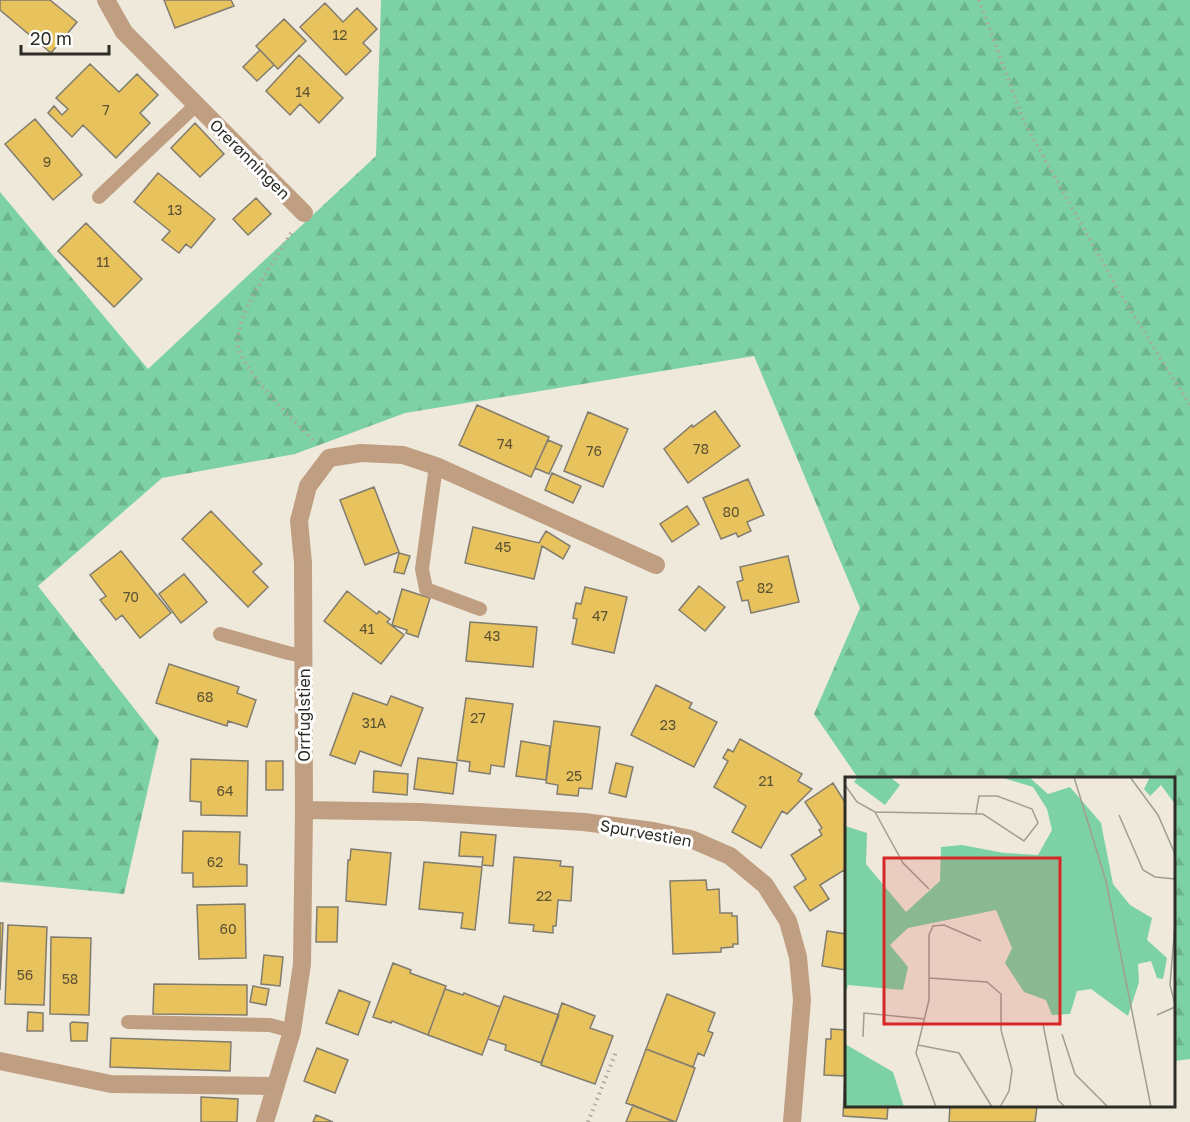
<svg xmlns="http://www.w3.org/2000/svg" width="1190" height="1122" font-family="'Golos Text',sans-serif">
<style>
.forest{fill:url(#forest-firs)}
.building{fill:#e8c25c;stroke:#817c70;stroke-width:1.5}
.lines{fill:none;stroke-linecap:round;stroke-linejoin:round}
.path{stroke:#aba79c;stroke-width:4;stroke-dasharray:1.5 4.5;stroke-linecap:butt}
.lane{stroke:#c09e81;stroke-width:14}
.street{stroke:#c09e81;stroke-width:18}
.labels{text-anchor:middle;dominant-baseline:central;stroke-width:6;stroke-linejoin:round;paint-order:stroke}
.number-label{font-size:14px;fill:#5c5234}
.street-label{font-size:16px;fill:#2e2c27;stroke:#fff}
.inset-road{fill:none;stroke:#a19d93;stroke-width:1.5}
.view{fill:#d62828;fill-opacity:0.15;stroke:#d62828;stroke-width:3}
.inset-edge{fill:none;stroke:#2e2c27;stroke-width:3}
</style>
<defs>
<pattern id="forest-firs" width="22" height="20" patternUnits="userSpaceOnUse" patternTransform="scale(1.5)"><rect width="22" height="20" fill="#7cd2a4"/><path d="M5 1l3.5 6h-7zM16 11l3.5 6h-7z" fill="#6cb48d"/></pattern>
</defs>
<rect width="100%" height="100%" fill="#eee9db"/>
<path class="forest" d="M381,0H1190V1059L1174,1061V778H858L814,714L860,608L754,356L405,413L295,454L162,478L38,586L159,740L124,894L0,882V192L148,369L376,156Z"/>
<path class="building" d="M0,0H50L77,22L51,53L0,10Z
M164,0H231L234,6L175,28Z
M325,3L343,22L357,8L377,29L363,43L371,51L346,75L300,27Z
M284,19L306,41L278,69L256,46Z
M260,50L274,65L257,81L243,67Z
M299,55L343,98L319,123L300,104L290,115L266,91Z
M90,64L119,92L137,74L158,95L140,113L150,123L116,158L83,125L72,137L48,113L54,106L62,115L68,109L56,98Z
M35,119L82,175L53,200L5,144Z
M195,123L224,154L200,177L171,148Z
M158,173L215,219L191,248L186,244L179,253L162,240L170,231L134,202Z
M256,198L271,214L248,235L233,219Z
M86,223L142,279L114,307L58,251Z
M477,405L549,437L531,477L459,445Z
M715,411L740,446L688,483L664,449L692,425L693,427Z
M588,412L628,429L603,487L564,471Z
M548,440L562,446L549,474L535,468Z
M552,473L581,486L573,503L545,490Z
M748,479L764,515L747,522L751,531L738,537L736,533L721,539L703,498Z
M374,487L399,552L365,565L340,500Z
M687,506L699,524L672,542L660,524Z
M211,511L262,564L253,572L268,587L248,607L182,539Z
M473,527L539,543L546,531L570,546L563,559L542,546L534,579L465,563Z
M121,551L171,613L140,638L122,615L116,620L100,600L106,596L90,575Z
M399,553L410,556L404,574L394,572Z
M788,556L799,602L751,613L748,600L742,601L737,582L743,580L740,567Z
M184,574L207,602L181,623L159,594Z
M699,586L725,607L705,631L679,610Z
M585,587L627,597L614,653L572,644L577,619L573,618L576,603L581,604Z
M402,589L430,598L418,637L406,633L407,630L392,625Z
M347,591L377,614L379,611L390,619L387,622L404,635L381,664L324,621Z
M470,622L537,627L533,667L466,661Z
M169,664L239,687L237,693L256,700L247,727L228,721L227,726L156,703Z
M656,685L692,703L689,708L717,722L694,767L631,735Z
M353,693L387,705L391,696L423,708L401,766L360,751L355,764L330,755Z
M466,698L513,704L504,767L491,765L490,774L469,771L470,762L457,760Z
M554,721L600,727L592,789L579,788L578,796L557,794L558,785L546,783Z
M740,739L802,774L798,781L812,789L787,814L782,811L761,848L732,832L746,806L714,787L728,761L723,758L728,749L733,752Z
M521,741L550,746L546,780L516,776Z
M418,758L457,763L453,794L414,789Z
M191,759L248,761L247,816L201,815V802L190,801Z
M266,761H283V790H266Z
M616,763L633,767L626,797L609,793Z
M374,771L408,774L407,795L373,792Z
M833,783L846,804V874L844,870L820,885L829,899L810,911L794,887L806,879L791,855L822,835L819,830L822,828L805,802Z
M183,831L240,832L239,864L247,865V886L193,887V873H182Z
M461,832L496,835L493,866L482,865L483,857L459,856Z
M351,849L391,853L386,905L346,901L348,860H350Z
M514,857L561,861L560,866L573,867L571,901L558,900L556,926H553V933L533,931L534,925L509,923Z
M424,862L482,867L475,930L461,928L463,913L419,909Z
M706,880L707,890L719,889L720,913H732V916H737L738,944H733V947L721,948V952L673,954L670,881Z
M245,904L246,958L199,959L197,905Z
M317,907H338L337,942H316Z
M0,923H3L0,990Z
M8,925L47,927L44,1005L5,1004Z
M827,931L846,934V970L822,966Z
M51,937L91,938L89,1015L50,1014Z
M264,955L283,957L280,986L261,984Z
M393,963L411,970L410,973L446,986L428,1035L392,1021L391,1023L373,1017Z
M154,984L247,985V1015L153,1014Z
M253,986L269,989L266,1005L250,1002Z
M445,989L463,995L464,993L500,1007L482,1055L428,1035Z
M339,990L370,1002L358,1035L326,1023Z
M667,994L715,1013L708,1031L713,1033L704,1056L698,1053L693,1067L646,1049Z
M504,996L559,1015L541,1063L505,1050L506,1045L488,1039Z
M562,1003L595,1016L590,1028L613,1036L595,1084L541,1065Z
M28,1012L43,1013V1031H27Z
M72,1022L88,1023L87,1041H71L70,1024Z
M831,1029L846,1030V1106H888L887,1119L843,1116L845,1076L824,1075L826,1039H831Z
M111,1038L231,1042L230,1071L110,1067Z
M317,1048L348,1060L335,1093L304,1081Z
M646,1049L695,1068L676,1122L626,1103Z
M201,1097L238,1099L237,1122H201Z
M633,1105L674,1122H626Z
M950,1106H1037L1035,1122H949Z
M316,1115L333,1122H313Z"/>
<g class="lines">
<path class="path" d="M979,0L1024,122L1121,295L1190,405
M291,233C277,257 233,318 238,345C243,373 294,420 315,442
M588,1122L616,1052"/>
<path class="lane" d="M99,197L196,105
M436,466L422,569L426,589L480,609
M220,634L288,653L303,656
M128,1022L270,1025L292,1031"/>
<path class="street" d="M106,0L124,32L304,213
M304,810L420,812L584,822L653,831L691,839L730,856L765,885L788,921L798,957L802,1000L792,1122
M0,1061L111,1084L275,1086
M265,1122L292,1031L302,964L304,810L303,563L299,521L308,486L329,458L361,453L403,455L436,466L656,565"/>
</g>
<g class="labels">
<g class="number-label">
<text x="340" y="34">12</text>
<text x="303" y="91">14</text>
<text x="106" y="109">7</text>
<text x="47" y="161">9</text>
<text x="175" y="209">13</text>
<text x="103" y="261">11</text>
<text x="505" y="443">74</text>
<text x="701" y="448">78</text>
<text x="594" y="450">76</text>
<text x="731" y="511">80</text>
<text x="503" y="546">45</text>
<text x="765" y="587">82</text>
<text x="131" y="596">70</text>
<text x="600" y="615">47</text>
<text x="367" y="628">41</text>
<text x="492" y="635">43</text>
<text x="205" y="696">68</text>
<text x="478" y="717">27</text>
<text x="374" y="722">31A</text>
<text x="668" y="724">23</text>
<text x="574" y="775">25</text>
<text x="766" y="780">21</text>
<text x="225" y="790">64</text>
<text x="215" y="861">62</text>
<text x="544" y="895">22</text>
<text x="228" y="928">60</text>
<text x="25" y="974">56</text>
<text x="70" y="978">58</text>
</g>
<g class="street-label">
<text transform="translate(250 159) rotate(45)">Orerønningen</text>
<text transform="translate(304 715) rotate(-90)">Orrfuglstien</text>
<text transform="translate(646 833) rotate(10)">Spurvestien</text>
</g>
</g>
<g transform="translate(845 777)">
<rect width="330" height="330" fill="#eee9db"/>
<path d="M13,0H45L55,8L40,28L9,5Z" fill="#7cd2a4"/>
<path d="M155,0H184L203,17L225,10L256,46L268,107L285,128L307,141L302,163L322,181L318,202L312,201L306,184L293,187L294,205L283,239L246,212L232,214L225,237L207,238L201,223L179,215L160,186L167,171L151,133L63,151L45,168L63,190L58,213L3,208L0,218V49L22,56L21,87L61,135L95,104L96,70L117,68L159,76L193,78L207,53L202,32L188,10ZM305,0H330V27L316,8L305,19L299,12ZM0,267L48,295L59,330H0Z" fill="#7cd2a4"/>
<path class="inset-road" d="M229,0L261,104L306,330M285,0L313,38L330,77M0,8L12,25L30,35L138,37L179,64L193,46L187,32L152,19H134L131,36M30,35L58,86L84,112M274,38L298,93L310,100L330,102M330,147L325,208L330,227M84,201L142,205L156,217V253L167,293L164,314L155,330M312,238L330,230M198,247L213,323L220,330M217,257L230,297L263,330M18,260L19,236L80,242M73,268L114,276L147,330M91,330L71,276L84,223V158L88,149L99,148L136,164"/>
<path class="view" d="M39,81H215V247H39Z"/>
<rect width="330" height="330" class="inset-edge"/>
</g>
<path d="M21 45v9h88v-9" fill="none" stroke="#2e2c27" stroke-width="3"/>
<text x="30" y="45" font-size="18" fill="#2e2c27" stroke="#ffffff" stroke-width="4.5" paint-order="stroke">20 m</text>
</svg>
